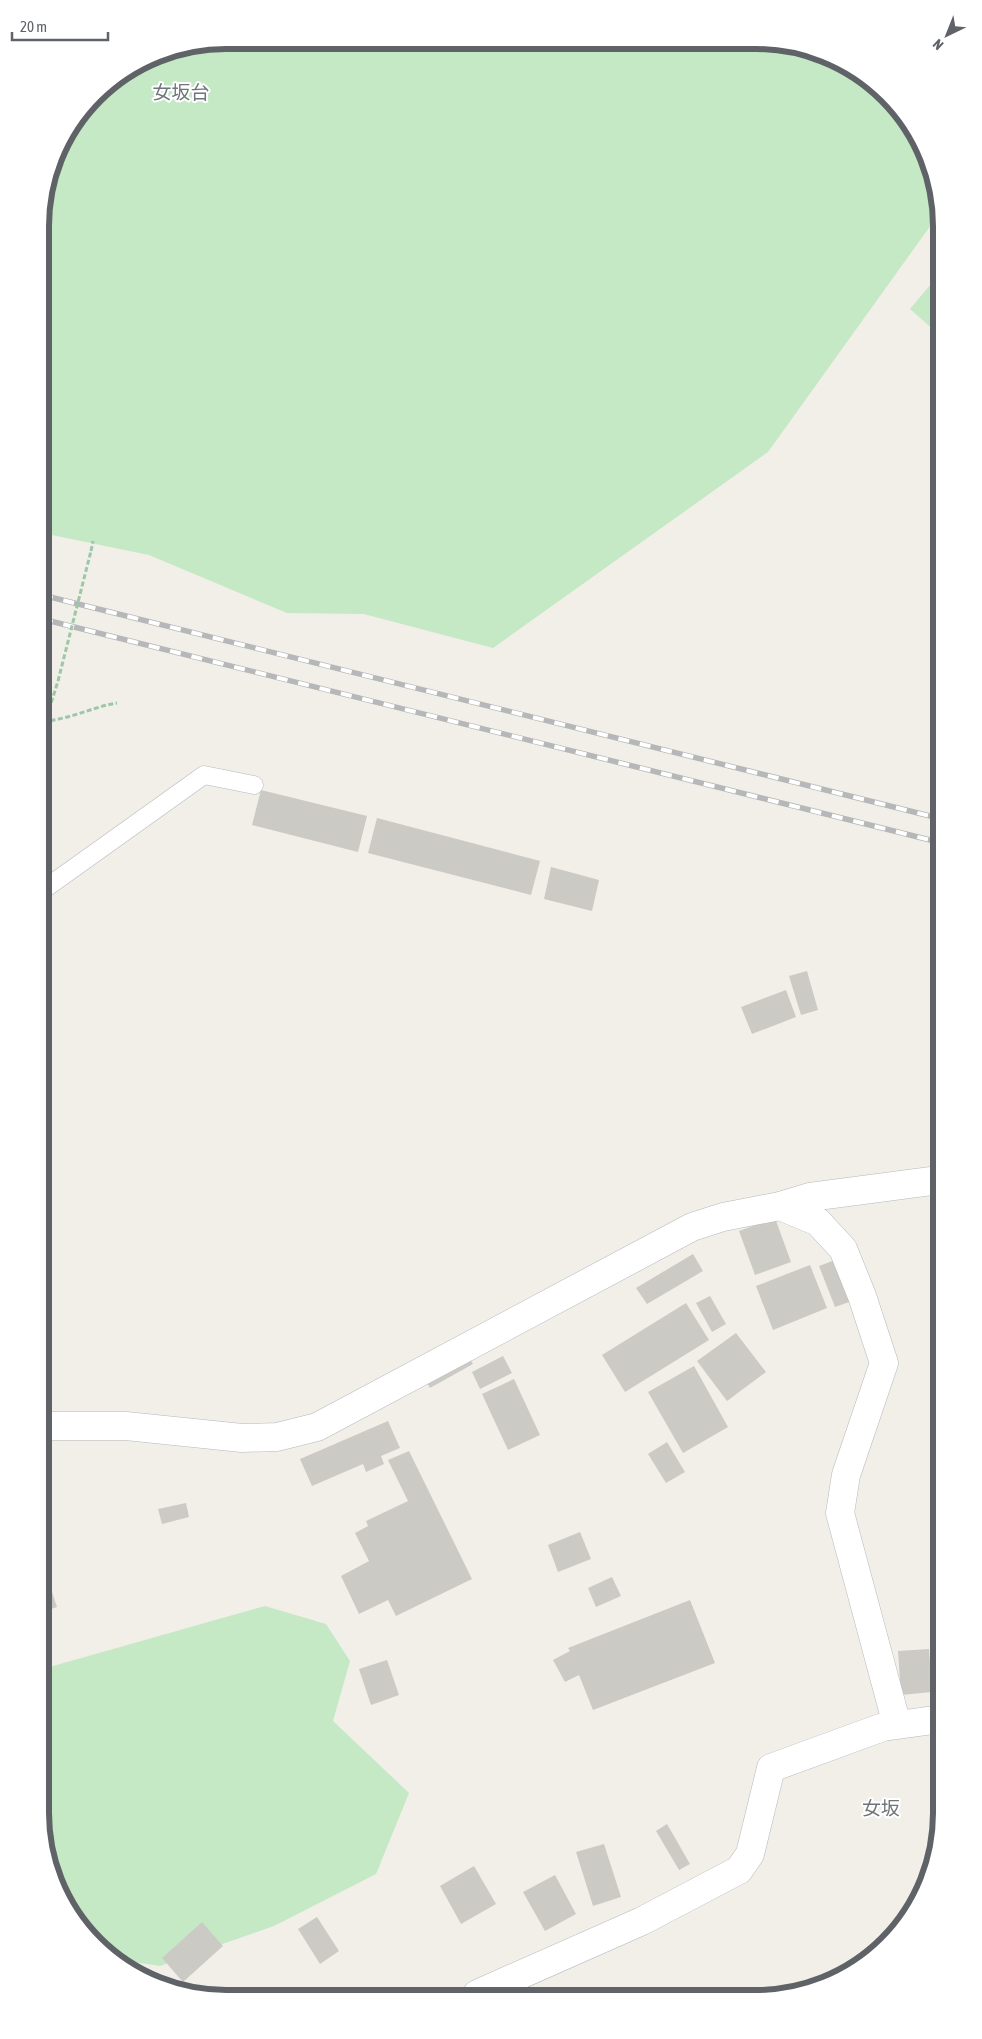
<svg xmlns="http://www.w3.org/2000/svg" width="982" height="2039" font-family="'Asap Condensed','Noto Sans JP',sans-serif">
<style>
.green{fill:#c5e8c5}
.building{fill:#cccac5}
.lines{fill:none;stroke-linecap:round;stroke-linejoin:round}
.lane-casing{stroke:#b5b8bc;stroke-width:19}
.street-casing{stroke:#b5b8bc;stroke-width:29}
.path{stroke:#9cc7a9;stroke-width:3;stroke-dasharray:5 2.5;stroke-linecap:butt}
.lane{stroke:#fff;stroke-width:18}
.street{stroke:#fff;stroke-width:28}
.rail-casing{stroke:#b6b7b8;stroke-width:5.5}
.rail{stroke:#fff;stroke-width:4;stroke-dasharray:11;stroke-linecap:butt}
.path-bridge{stroke:#9cc7a9;stroke-width:3;stroke-dasharray:5 2.5;stroke-linecap:butt}
.labels{text-anchor:middle;dominant-baseline:central;stroke-width:4;stroke-linejoin:round;paint-order:stroke}
.neighbourhood-label{font-size:19px;fill:#70757a;stroke:#fff}
.rim{fill:none;stroke:#5f6368;stroke-width:6}
</style>
<rect width="100%" height="100%" fill="#f1efe8"/>
<path class="green" d="M226,40L792,44L839,59L879,86L917,133L936,177V218L768,452L493,648L364,614L287,613L149,555L42,533L40,213L59,143L103,86L155,54Z
M936,278V332L910,309Z
M265,1606L326,1624L350,1661L333,1721L409,1793L376,1874L274,1926L160,1966L113,1959L103,1953L65,1906L46,1862V1668Z"/>
<path class="building" d="M261,790L367,816L358,852L252,825Z
M377,818L540,861L531,895L368,853Z
M551,867L599,880L592,911L544,899Z
M807,971L818,1010L801,1015L789,976Z
M786,990L796,1017L752,1034L741,1007Z
M775,1218L791,1262L755,1275L739,1231Z
M693,1254L703,1271L647,1304L636,1288Z
M835,1260L852,1301L835,1307L819,1266Z
M810,1265L827,1308L773,1330L756,1286Z
M710,1296L726,1324L712,1332L696,1303Z
M686,1303L709,1340L625,1392L602,1355Z
M736,1333L766,1372L727,1401L697,1361Z
M467,1354L473,1364L430,1388L424,1378Z
M503,1356L512,1373L480,1389L472,1372Z
M694,1366L728,1427L683,1453L648,1392Z
M514,1379L540,1435L508,1450L482,1394Z
M388,1421L400,1448L381,1456L384,1464L366,1472L363,1464L312,1486L300,1459Z
M667,1442L685,1472L666,1483L648,1454Z
M409,1451L472,1579L396,1616L388,1600L359,1614L341,1576L369,1561L355,1533L368,1526L366,1521L408,1501L388,1460Z
M186,1503L189,1517L162,1524L158,1509Z
M580,1532L591,1559L558,1572L548,1545Z
M612,1577L621,1596L596,1607L588,1588Z
M52,1592L57,1607L45,1611V1594Z
M690,1600L715,1663L593,1710L579,1675L565,1682L553,1660L570,1651L568,1648Z
M939,1639H941V1678H938Z
M929,1649L932,1692L901,1695L898,1651Z
M387,1660L399,1695L371,1705L359,1669Z
M667,1824L690,1864L679,1870L656,1831Z
M604,1844L621,1897L593,1906L576,1852Z
M474,1866L496,1904L461,1924L440,1886Z
M555,1875L576,1914L545,1931L523,1892Z
M317,1917L339,1951L320,1964L298,1929Z
M202,1922L223,1946L183,1982L162,1958Z"/>
<g class="lines">
<g class="lane-casing">
<path id="lane" d="M43,890L204,775L254,785"/>
</g>
<g class="street-casing">
<path id="street" d="M780,1206L818,1222L843,1249L862,1296L884,1363L846,1475L840,1513L897,1725
M45,1426H126L242,1438L277,1437L317,1427L692,1227L723,1217L780,1206L810,1197L939,1180
M477,1994L642,1921L739,1870L750,1854L771,1768L883,1727L941,1719"/>
</g>
<path class="path" d="M91,551L93,541
M43,721C69,720 92,707 117,703
M42,723L48,713L58,681"/>
<use href="#lane" class="lane"/>
<use href="#street" class="street"/>
<g class="rail-casing">
<path id="rail" d="M42,595L938,818
M42,619L938,842"/>
</g>
<use href="#rail" class="rail"/>
<path class="path-bridge" d="M58,681L91,551"/>
</g>
<g class="labels">
<g class="neighbourhood-label">
<text x="181" y="92">女坂台</text>
<text x="881" y="1808">女坂</text>
</g>
</g>
<path d="M0 0H982V2039H0ZM226 49H756A177 177 0 0 1 933 226V1813A177 177 0 0 1 756 1990H226A177 177 0 0 1 49 1813V226A177 177 0 0 1 226 49Z" fill="#fff" fill-rule="evenodd"/>
<path class="rim" d="M226 49H756A177 177 0 0 1 933 226V1813A177 177 0 0 1 756 1990H226A177 177 0 0 1 49 1813V226A177 177 0 0 1 226 49Z"/>
<g transform="translate(947 35) rotate(223)" stroke="#ffffff" stroke-width="4" paint-order="stroke">
<path d="M0-4L9 19L0 12L-9 19Z" fill="#5f6368"/>
<text y="-8" font-size="14" font-weight="bold" text-anchor="middle" fill="#5f6368">N</text>
</g>
<path d="M12 32v8h96v-8" fill="none" stroke="#5f6368" stroke-width="2.5"/>
<text x="20" y="32" font-size="15" fill="#5f6368" stroke="#ffffff" stroke-width="4" paint-order="stroke">20 m</text>
</svg>
